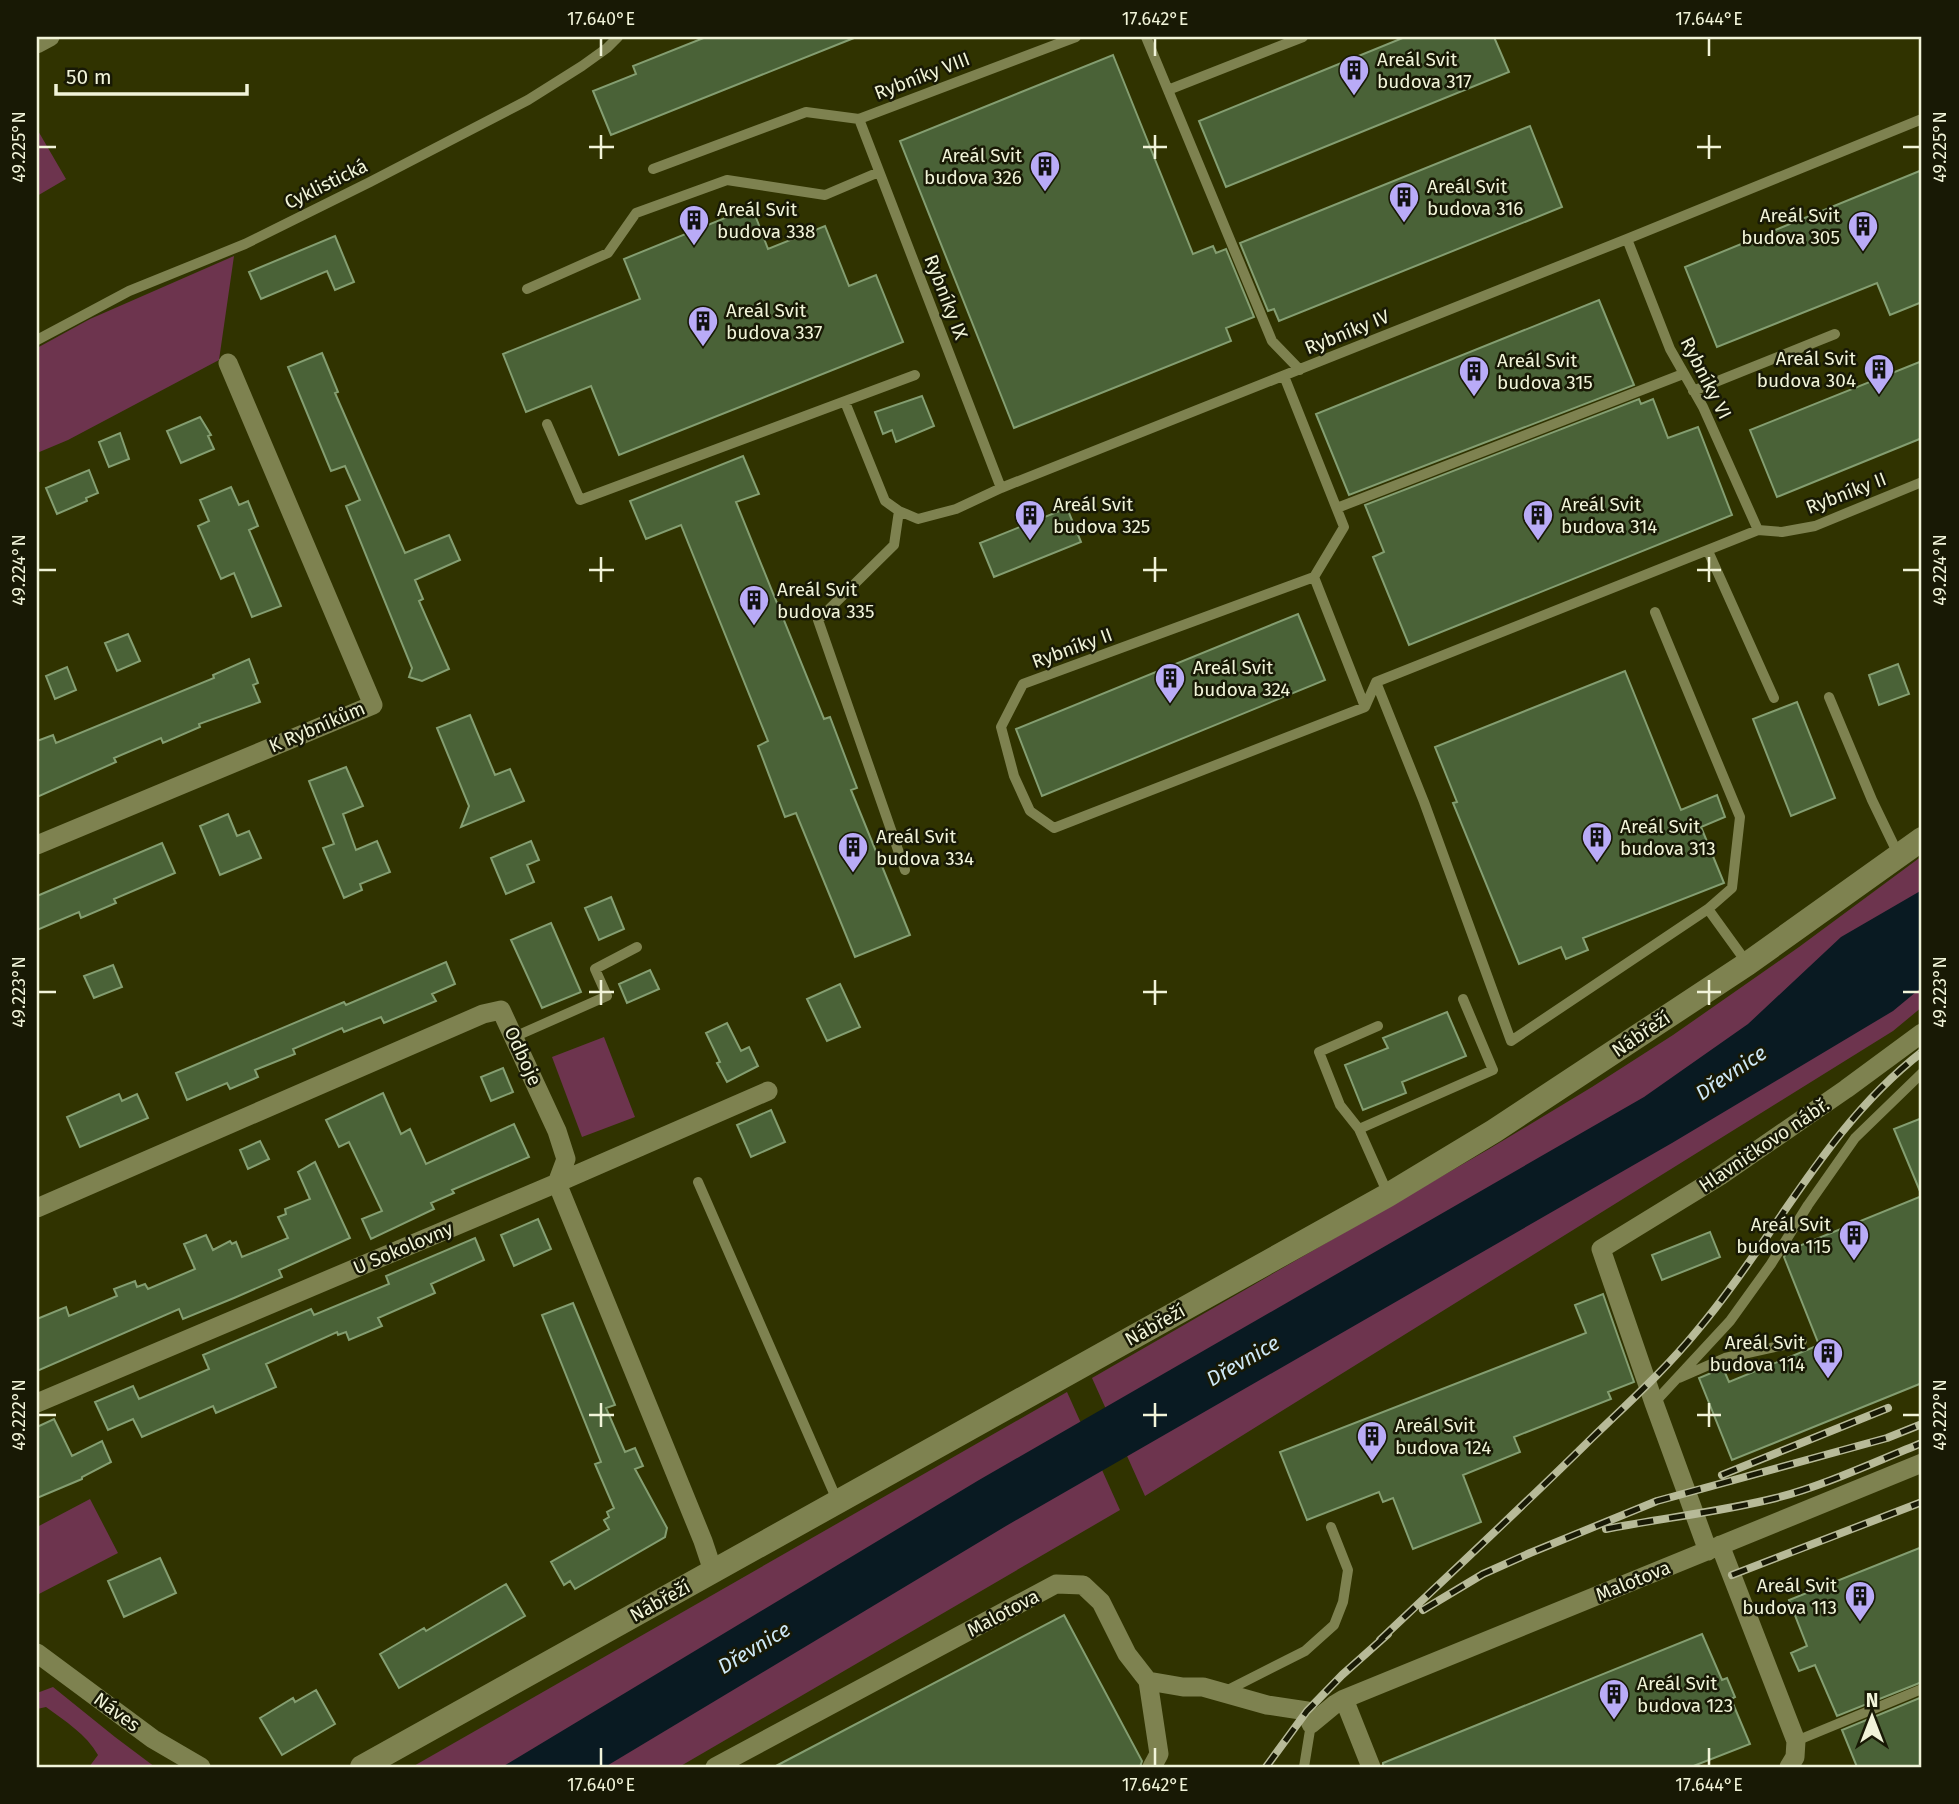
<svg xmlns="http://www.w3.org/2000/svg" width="1959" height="1804" font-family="'Fira Sans',sans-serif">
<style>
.green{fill:#6d344e}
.water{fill:#091a22}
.building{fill:#4a6237;stroke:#849e71;stroke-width:2}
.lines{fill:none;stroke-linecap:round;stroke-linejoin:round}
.service{stroke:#7e8250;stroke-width:10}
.minor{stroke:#7e8250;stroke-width:19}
.tertiary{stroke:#7e8250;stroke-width:24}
.rail-casing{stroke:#b7ba98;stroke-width:8}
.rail{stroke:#181905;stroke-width:5;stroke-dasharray:16;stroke-linecap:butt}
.ticks{fill:none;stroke:#f1f4d9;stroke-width:2.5}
.labels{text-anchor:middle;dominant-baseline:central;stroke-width:5;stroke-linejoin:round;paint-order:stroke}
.poi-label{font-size:19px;fill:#f1f4d9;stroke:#181905;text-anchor:start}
.street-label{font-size:19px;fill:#f1f4d9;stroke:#181905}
.water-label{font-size:21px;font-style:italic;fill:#cee8f6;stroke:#181905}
.neatline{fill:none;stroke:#f1f4d9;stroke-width:2.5}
.ticks-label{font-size:18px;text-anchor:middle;fill:#f1f4d9}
</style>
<rect width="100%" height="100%" fill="#303300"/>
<path class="green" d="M37,129L66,179L37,196Z
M234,256L219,360L68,440L37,453V348L90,319Z
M1922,856V1007L1893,1031L1145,1496L1092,1378L1489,1149L1592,1087L1673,1035L1799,947Z
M604,1037L635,1117L582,1137L552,1057Z
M1067,1392L1120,1510L679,1767H412Z
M90,1499L118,1553L37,1595V1527Z
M53,1687L115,1737L155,1767H89L98,1755C86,1734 65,1721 46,1707L37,1709V1693Z"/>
<path class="water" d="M1922,890V987L1893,1011L1672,1143L1006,1526L605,1767H502L979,1480L1644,1097L1748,1024L1841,937Z"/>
<path class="building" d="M706,37H854V38L611,135L593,91L636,74L633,66Z
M1405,37H1494L1509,72L1226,187L1199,121Z
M1113,55L1193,254L1213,246L1216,253L1226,249L1254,317L1226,328L1231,341L1014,428L900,141Z
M1530,126L1562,207L1279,321L1274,309L1268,311L1240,243Z
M1922,170V302L1890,315L1877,283L1717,347L1685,267Z
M752,207L768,249L825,226L849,286L876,275L903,342L619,455L591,386L526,412L503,354L640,299L624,259Z
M335,236L354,282L335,290L327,271L261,299L249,272Z
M1599,300L1634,385L1349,495L1316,414Z
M322,353L338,392L335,393L405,553L449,535L460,560L415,580L423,599L419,601L449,669L422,681L409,677L412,668L346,506L360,500L345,466L331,471L288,367Z
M1922,361V438L1777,497L1750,430Z
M922,396L934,426L896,442L892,430L883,434L875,412Z
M1639,399L1641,404L1653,399L1668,438L1698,427L1732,515L1409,645L1373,557L1384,552L1365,505Z
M200,417L211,435L208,436L214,449L181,463L167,431Z
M120,433L129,459L109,467L99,442Z
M743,456L759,494L736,502L824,719L830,717L857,788L851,790L910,935L855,957L796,813L785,817L758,746L768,741L681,525L646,539L630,501Z
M89,470L98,493L86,498L87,501L57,514L46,488Z
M231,487L239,505L248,501L258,526L249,530L281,606L252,617L234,573L221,579L198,526L209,521L200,500Z
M1067,508L1081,542L994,577L980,543Z
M1298,614L1325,680L1042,796L1016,729Z
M128,634L140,661L117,671L105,643Z
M249,659L258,683L253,685L260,702L199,724L200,727L163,743L161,738L114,758L116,762L37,797V741L53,735L56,743L214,678L213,675Z
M1898,664L1909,694L1879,705L1869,675Z
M67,667L76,690L55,699L46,676Z
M1625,671L1681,810L1717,795L1725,817L1701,827L1724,883L1583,938L1588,950L1566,959L1561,947L1519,964L1453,803L1457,802L1435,747Z
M1797,702L1835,798L1791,816L1753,719Z
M470,715L495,775L510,769L524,801L461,827L469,806L437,728Z
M346,767L363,806L343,814L356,850L377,841L390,872L360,884L362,890L344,898L323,848L334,844L309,781Z
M228,814L237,836L249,831L261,858L220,875L200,826Z
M531,841L539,860L527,865L534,882L506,894L491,858Z
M162,843L175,873L114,899L116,903L81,918L79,912L37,930V896Z
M611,897L624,929L599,940L585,908Z
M551,923L581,992L542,1008L511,940Z
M446,962L455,984L432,994L436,1001L384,1023L381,1017L344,1032L342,1028L293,1049L295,1054L255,1070L258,1077L230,1089L227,1083L187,1100L176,1073L344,1002L346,1005Z
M113,965L122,987L94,998L84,976Z
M650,970L659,989L627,1003L619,984Z
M840,984L860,1027L827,1041L807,999Z
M1447,1012L1466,1056L1402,1082L1406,1093L1363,1110L1345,1065L1388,1048L1383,1038Z
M727,1023L741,1051L749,1047L758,1066L727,1082L717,1063L720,1062L706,1033Z
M503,1068L513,1092L491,1101L481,1077Z
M383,1093L401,1134L410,1129L426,1164L514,1124L529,1157L452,1190L454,1193L431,1203L434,1209L371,1239L362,1219L382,1211L349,1142L339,1147L326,1120Z
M119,1094L122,1101L137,1094L148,1118L80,1147L67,1117Z
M771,1110L785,1142L751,1157L737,1125Z
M1922,1118V1383L1732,1460L1699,1378L1723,1368L1729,1382L1819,1345L1784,1257L1789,1250L1922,1196L1894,1129Z
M260,1141L269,1159L248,1169L240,1150Z
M315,1162L350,1238L279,1270L282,1277L234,1298L183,1319L179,1309L37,1371V1319L66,1307L69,1316L117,1296L114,1289L135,1281L137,1287L145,1284L148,1289L195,1269L184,1244L206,1235L213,1250L230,1241L232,1244L236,1242L242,1257L288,1238L278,1217L286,1214L285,1209L310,1199L298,1172Z
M538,1219L551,1249L514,1266L501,1235Z
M1710,1232L1720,1257L1662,1280L1652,1255Z
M475,1238L484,1260L431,1284L435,1293L378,1318L382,1326L349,1340L346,1332L338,1335L337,1332L266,1364L276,1387L216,1413L213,1406L142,1437L133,1419L108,1430L95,1402L133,1386L139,1399L209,1369L203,1355L311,1309L314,1315L389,1284L386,1276Z
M1603,1294L1634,1382L1608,1392L1611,1399L1514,1437L1520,1452L1463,1475L1481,1522L1413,1549L1393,1498L1383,1502L1379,1492L1307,1520L1280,1452L1586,1333L1575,1305Z
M573,1303L615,1405L606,1408L625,1452L635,1448L643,1466L635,1469L667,1528L665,1537L575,1589L570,1581L564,1585L551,1562L609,1529L604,1520L609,1517L607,1512L614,1508L595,1464L601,1462L542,1315Z
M54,1419L72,1456L102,1441L111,1462L82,1477V1479L37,1498V1427Z
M1922,1547V1682L1837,1716L1815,1665L1799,1671L1791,1653L1807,1646L1789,1600Z
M160,1558L176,1593L124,1617L108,1581Z
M506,1584L525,1616L399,1688L380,1654L424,1628L426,1631Z
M1064,1615L1142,1761L1140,1767H774Z
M1702,1634L1722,1680L1727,1678L1735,1697L1731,1699L1750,1744L1691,1767H1383V1763Z
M316,1690L335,1724L282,1755L260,1718L293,1698L295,1702Z
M1922,1697V1767H1857L1842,1730Z"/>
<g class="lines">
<path class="service" d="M1146,37L1272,341L1300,370
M1168,90L1303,37
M859,119L1001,488
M653,169L806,112L859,119L1076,37
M1627,239L1670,349L1703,407L1758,530
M527,289L608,253L636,213L727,180L825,195L879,172
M37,340L129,291L245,244L370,182L528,100L582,66L607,48L618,37
M1284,376L1344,527L1314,577
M1693,391L1835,334
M845,402L885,501L899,511L918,519L956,509L1001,488L1627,239L1922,119
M547,424L580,500L915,375
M1337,508L1683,374
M899,511L894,545L818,620L905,870
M1708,551L1774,698
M1655,612L1740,817L1732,888L1708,909
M1376,682L1424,802L1511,1041L1708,909L1747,963
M1829,697L1872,800L1899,856
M1365,707L1314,577L1023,684L1001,727L1014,776L1030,811L1054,828L1365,707L1376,682L1758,530L1782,532L1815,526L1922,482
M514,1037L607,996L595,969L637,947
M1359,1129L1340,1105L1319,1052L1378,1026
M698,1182L837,1500
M1388,1194L1359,1129L1493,1070L1463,999
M1679,1378L1725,1358L1802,1341
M1654,1403L1730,1321L1771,1264L1808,1205L1855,1138L1922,1073
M1224,1692L1305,1651L1334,1625L1343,1602L1348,1570L1331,1527
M1796,1741L1922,1689
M1304,1767L1311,1724"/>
<path class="minor" d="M37,44L50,37
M37,845L373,705L228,363
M37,1208L483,1014L501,1010L557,1131L566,1159L557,1183L703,1541L713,1571
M37,1403L557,1183L768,1091
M1720,1545L1796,1741L1795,1757L1789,1767
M1708,1551L1654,1403L1601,1249L1720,1176L1846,1089L1922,1033
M37,1653L153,1739L201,1767
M1148,1681L1159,1754L1152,1767
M1344,1699L1371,1767
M715,1767L1056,1584L1083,1585L1101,1602L1127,1654L1148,1681L1183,1687H1203L1267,1705L1307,1711L1311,1724L1334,1705L1344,1699L1922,1463"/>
<path class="tertiary" d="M362,1767L1388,1195L1494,1131L1747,964L1922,839"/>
<g class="rail-casing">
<path id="rail" d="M1722,1475L1888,1408
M1606,1529C1662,1518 1720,1512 1776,1498C1826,1485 1874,1462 1922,1443
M1732,1575L1922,1502
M1423,1610L1483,1574L1530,1553L1657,1501L1887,1438L1922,1424
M1380,1640C1451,1573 1522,1507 1592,1438C1627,1404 1665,1370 1696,1332C1774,1240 1825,1127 1922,1052
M1266,1767L1307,1711L1342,1675L1388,1634"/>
</g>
<use href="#rail" class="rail"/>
</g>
<path class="ticks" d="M601,38V56M1155,38V56M1709,38V56M601,135V159M1155,135V159M1709,135V159M38,147H56M589,147H614M1143,147H1167M1697,147H1721M1903,147H1920M601,557V582M1155,557V582M1709,557V582M38,570H56M589,570H614M1143,570H1167M1697,570H1721M1903,570H1920M601,980V1005M1155,980V1005M1709,980V1005M38,992H56M589,992H614M1143,992H1167M1697,992H1721M1903,992H1920M601,1403V1427M1155,1403V1427M1709,1403V1427M38,1415H56M589,1415H614M1143,1415H1167M1697,1415H1721M1903,1415H1920M601,1748V1766M1155,1748V1766M1709,1748V1766"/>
<defs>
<g id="building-pin" transform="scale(1.575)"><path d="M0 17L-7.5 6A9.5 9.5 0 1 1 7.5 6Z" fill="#b9abf7" stroke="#181905"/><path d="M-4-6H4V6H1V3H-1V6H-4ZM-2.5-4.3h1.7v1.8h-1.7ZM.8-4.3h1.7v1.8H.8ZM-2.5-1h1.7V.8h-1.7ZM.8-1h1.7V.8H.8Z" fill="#111"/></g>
</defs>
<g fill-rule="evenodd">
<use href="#building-pin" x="1354" y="70"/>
<use href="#building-pin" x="1045" y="166"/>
<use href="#building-pin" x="1404" y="197"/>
<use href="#building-pin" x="694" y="220"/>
<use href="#building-pin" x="1863" y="226"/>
<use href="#building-pin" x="703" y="321"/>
<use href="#building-pin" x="1879" y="369"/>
<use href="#building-pin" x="1474" y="371"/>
<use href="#building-pin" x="1030" y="515"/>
<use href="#building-pin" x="1538" y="515"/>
<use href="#building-pin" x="754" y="600"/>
<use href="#building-pin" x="1170" y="678"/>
<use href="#building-pin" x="1597" y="837"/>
<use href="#building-pin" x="853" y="847"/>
<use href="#building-pin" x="1854" y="1235"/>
<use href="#building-pin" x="1828" y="1353"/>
<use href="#building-pin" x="1372" y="1436"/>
<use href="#building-pin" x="1860" y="1596"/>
<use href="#building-pin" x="1614" y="1694"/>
</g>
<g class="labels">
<g class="poi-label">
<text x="1377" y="59">Areál Svit<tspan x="1377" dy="22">budova 317</tspan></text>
<text x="1022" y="155" text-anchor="end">Areál Svit<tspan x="1022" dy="22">budova 326</tspan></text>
<text x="1427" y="186">Areál Svit<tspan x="1427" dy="22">budova 316</tspan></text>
<text x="717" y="209">Areál Svit<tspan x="717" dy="22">budova 338</tspan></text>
<text x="1840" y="215" text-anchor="end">Areál Svit<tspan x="1840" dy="22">budova 305</tspan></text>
<text x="726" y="310">Areál Svit<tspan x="726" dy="22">budova 337</tspan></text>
<text x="1856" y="358" text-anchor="end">Areál Svit<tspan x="1856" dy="22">budova 304</tspan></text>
<text x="1497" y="360">Areál Svit<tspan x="1497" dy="22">budova 315</tspan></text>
<text x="1053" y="504">Areál Svit<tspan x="1053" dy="22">budova 325</tspan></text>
<text x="1561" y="504">Areál Svit<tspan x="1561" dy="22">budova 314</tspan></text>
<text x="777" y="589">Areál Svit<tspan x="777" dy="22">budova 335</tspan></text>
<text x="1193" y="667">Areál Svit<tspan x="1193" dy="22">budova 324</tspan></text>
<text x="1620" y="826">Areál Svit<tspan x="1620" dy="22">budova 313</tspan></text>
<text x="876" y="836">Areál Svit<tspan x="876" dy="22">budova 334</tspan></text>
<text x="1831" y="1224" text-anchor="end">Areál Svit<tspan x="1831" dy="22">budova 115</tspan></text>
<text x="1805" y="1342" text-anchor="end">Areál Svit<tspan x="1805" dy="22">budova 114</tspan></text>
<text x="1395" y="1425">Areál Svit<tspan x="1395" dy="22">budova 124</tspan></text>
<text x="1837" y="1585" text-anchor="end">Areál Svit<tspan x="1837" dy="22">budova 113</tspan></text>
<text x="1637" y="1683">Areál Svit<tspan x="1637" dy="22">budova 123</tspan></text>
</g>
<g class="street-label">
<text transform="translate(922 76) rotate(-21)">Rybníky VIII</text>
<text transform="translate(326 184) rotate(-26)">Cyklistická</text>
<text transform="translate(946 297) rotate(69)">Rybníky IX</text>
<text transform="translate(1347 332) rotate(-22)">Rybníky IV</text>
<text transform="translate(1706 378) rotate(63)">Rybníky VI</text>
<text transform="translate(1846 493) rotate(-21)">Rybníky II</text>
<text transform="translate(1072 648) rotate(-20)">Rybníky II</text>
<text transform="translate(317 727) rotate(-23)">K Rybníkům</text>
<text transform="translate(1641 1034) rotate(-34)">Nábřeží</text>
<text transform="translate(523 1056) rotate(65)">Odboje</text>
<text transform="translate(1764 1145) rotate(-34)">Hlavničkovo nábř.</text>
<text transform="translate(403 1248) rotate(-23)">U Sokolovny</text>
<text transform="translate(1155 1325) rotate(-29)">Nábřeží</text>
<text transform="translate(1633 1581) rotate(-22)">Malotova</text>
<text transform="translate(660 1601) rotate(-29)">Nábřeží</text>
<text transform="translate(1003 1613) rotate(-28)">Malotova</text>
<text transform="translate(117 1712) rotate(36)">Náves</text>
</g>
<g class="water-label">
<text transform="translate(1731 1073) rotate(-34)">Dřevnice</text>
<text transform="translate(1243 1361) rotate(-30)">Dřevnice</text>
<text transform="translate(754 1648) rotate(-31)">Dřevnice</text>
</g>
</g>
<rect width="1959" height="1804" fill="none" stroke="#181905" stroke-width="77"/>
<g transform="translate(1872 1717)" stroke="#181905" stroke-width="5" paint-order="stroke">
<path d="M0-5L12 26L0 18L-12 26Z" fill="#f1f4d9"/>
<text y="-10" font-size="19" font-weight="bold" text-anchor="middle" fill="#f1f4d9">N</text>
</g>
<path d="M56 84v10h191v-10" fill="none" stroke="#f1f4d9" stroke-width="3.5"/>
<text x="66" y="84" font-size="21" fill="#f1f4d9" stroke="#181905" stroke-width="5" paint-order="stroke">50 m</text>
<rect x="38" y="38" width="1882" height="1728" class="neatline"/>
<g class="ticks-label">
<text x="601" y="25">17.640°E</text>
<text x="1155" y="25">17.642°E</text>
<text x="1709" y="25">17.644°E</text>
<text transform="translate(19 147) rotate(-90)" y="6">49.225°N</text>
<text transform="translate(1940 147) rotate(-90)" y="6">49.225°N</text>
<text transform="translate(19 570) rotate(-90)" y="6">49.224°N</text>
<text transform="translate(1940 570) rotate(-90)" y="6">49.224°N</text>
<text transform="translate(19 992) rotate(-90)" y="6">49.223°N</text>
<text transform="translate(1940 992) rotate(-90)" y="6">49.223°N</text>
<text transform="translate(19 1415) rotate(-90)" y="6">49.222°N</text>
<text transform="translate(1940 1415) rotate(-90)" y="6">49.222°N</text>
<text x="601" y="1791">17.640°E</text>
<text x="1155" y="1791">17.642°E</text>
<text x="1709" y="1791">17.644°E</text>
</g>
</svg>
